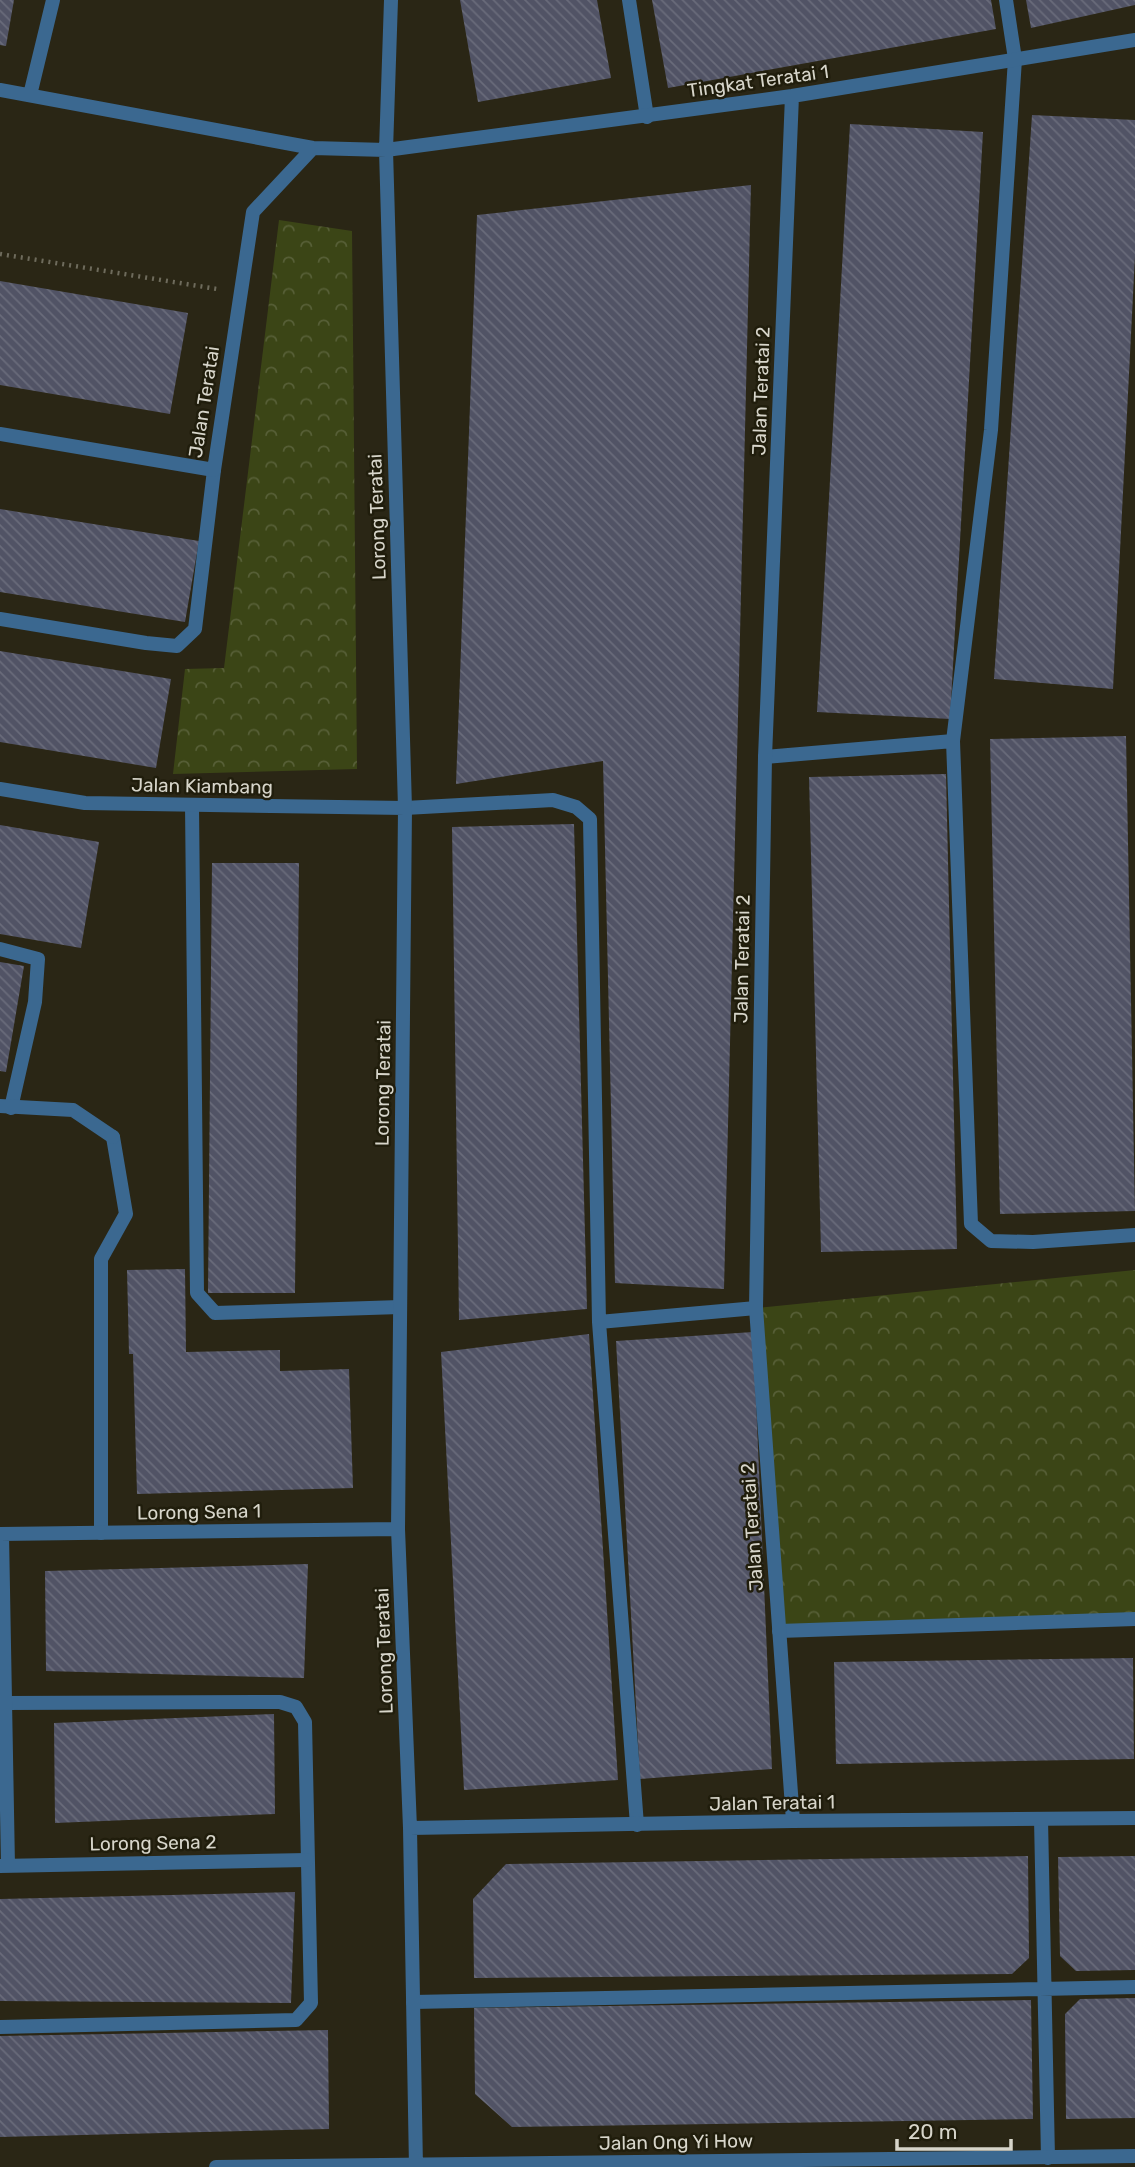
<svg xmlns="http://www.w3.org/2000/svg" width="1135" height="2167" font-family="Rubik,sans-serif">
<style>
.forest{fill:url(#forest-crowns)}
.building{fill:url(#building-back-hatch)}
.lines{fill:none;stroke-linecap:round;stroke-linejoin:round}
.path{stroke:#6e6b5c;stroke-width:4.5;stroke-dasharray:2 5;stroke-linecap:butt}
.service{stroke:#3b6890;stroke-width:14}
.minor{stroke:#3b6890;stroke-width:14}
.labels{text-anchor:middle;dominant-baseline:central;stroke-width:5;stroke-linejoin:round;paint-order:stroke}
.street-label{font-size:19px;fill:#d7d5ca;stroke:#201d0c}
</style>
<defs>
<pattern id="forest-crowns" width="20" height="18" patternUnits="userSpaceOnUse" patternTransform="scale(1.75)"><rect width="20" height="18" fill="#3b4516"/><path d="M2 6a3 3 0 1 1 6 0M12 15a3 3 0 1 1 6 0" fill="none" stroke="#575f37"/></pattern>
<pattern id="building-back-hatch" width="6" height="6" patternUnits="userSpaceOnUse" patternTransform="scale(1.75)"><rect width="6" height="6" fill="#515365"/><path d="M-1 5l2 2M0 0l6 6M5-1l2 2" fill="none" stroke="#696b7a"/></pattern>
</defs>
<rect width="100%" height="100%" fill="#2a2615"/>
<path class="forest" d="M279,220L352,231L357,769L173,774L185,669L224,668Z
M1135,1270V1619L779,1631L756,1308Z"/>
<path class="building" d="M0,0H14L6,46L0,45Z
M460,0H597L611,78L478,102Z
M652,0H991L996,29L668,88Z
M1026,0H1135V5L1031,28Z
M1032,115L1135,120V256L1113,689L994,679Z
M850,124L983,132L950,719L817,712Z
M751,185L724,1289L615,1283L603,761L456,784L477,215Z
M0,281L188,313L170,414L0,385Z
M0,509L199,541L185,622L0,592Z
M0,651L171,679L156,768L0,742Z
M1126,736L1135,1211L1000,1214L990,739Z
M946,774L957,1249L821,1252L809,777Z
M574,824L587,1309L459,1320L452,827Z
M0,825L99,842L81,948L0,934Z
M212,863H299L295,1293H208Z
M0,962L24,966L6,1072L0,1071Z
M185,1269L186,1352L280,1350V1371L349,1369L353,1488L137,1494L133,1354H129L127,1270Z
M753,1332L772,1769L640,1779L616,1341Z
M589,1334L618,1780L464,1790L441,1352Z
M308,1564L304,1678L46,1671L45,1571Z
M1133,1658L1134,1759L836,1764L834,1662Z
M274,1714L275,1814L55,1823L54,1723Z
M1028,1856L1029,1958L1012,1974L474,1978L473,1899L506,1864Z
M1135,1856V1970L1076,1971L1060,1956L1058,1857Z
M295,1892L291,2003L0,2001V1899Z
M1135,1998V2118L1066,2119L1065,2014L1080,1999Z
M1031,2000L1033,2119L512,2127L475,2094L474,2008Z
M328,2030L329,2129L0,2137V2036Z"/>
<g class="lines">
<path class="path" d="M0,254L217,289"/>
<path class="service" d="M629,0L647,117
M1006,0L1015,59L991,430L953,741L971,1224L991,1241L1033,1242L1135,1235
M0,619L146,643L177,646L195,629L214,470
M765,757L953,741
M192,805L197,1293L215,1313L400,1307
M405,808L553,800L576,807L590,819L599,1322L637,1825
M0,949L38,959L35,1002L11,1108
M599,1322L756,1308
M101,1533V1259L126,1214L113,1137
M779,1631L1135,1619
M1041,1819L1048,2158
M413,2002L1135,1987
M0,2027L296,2020L311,2003L305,1722L296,1707L280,1702L5,1703"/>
<path class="minor" d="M391,0L386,150L405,808L398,1529L410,1828L416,2167
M0,90L313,148L386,150L792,96L1135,40
M30,95L53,0
M792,96L765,757L756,1308L793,1821
M0,434L214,470L253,212L313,148
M0,789L85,803L405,808
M0,1106L73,1110L113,1137
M0,1534L398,1529
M2,1534L8,1866
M410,1828L793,1821L1135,1818
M0,1866L307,1860
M216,2167L1135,2156"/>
</g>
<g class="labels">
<g class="street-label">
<text transform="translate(758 81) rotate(-8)">Tingkat Teratai 1</text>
<text transform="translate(761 391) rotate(-88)">Jalan Teratai 2</text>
<text transform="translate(204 402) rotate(-81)">Jalan Teratai</text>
<text transform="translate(377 517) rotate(-92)">Lorong Teratai</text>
<text transform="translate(202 786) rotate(1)">Jalan Kiambang</text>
<text transform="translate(742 959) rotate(-89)">Jalan Teratai 2</text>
<text transform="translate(383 1083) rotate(-89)">Lorong Teratai</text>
<text transform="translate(199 1512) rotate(-1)">Lorong Sena 1</text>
<text transform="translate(752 1527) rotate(-94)">Jalan Teratai 2</text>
<text transform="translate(384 1651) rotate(-92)">Lorong Teratai</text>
<text transform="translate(772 1803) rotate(-1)">Jalan Teratai 1</text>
<text transform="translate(153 1843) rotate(-1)">Lorong Sena 2</text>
<text transform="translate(676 2142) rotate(-1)">Jalan Ong Yi How</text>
</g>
</g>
<path d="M897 2139v10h114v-10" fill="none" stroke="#d7d5ca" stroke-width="3.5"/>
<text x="908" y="2139" font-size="21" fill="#d7d5ca" stroke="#201d0c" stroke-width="5" paint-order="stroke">20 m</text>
</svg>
